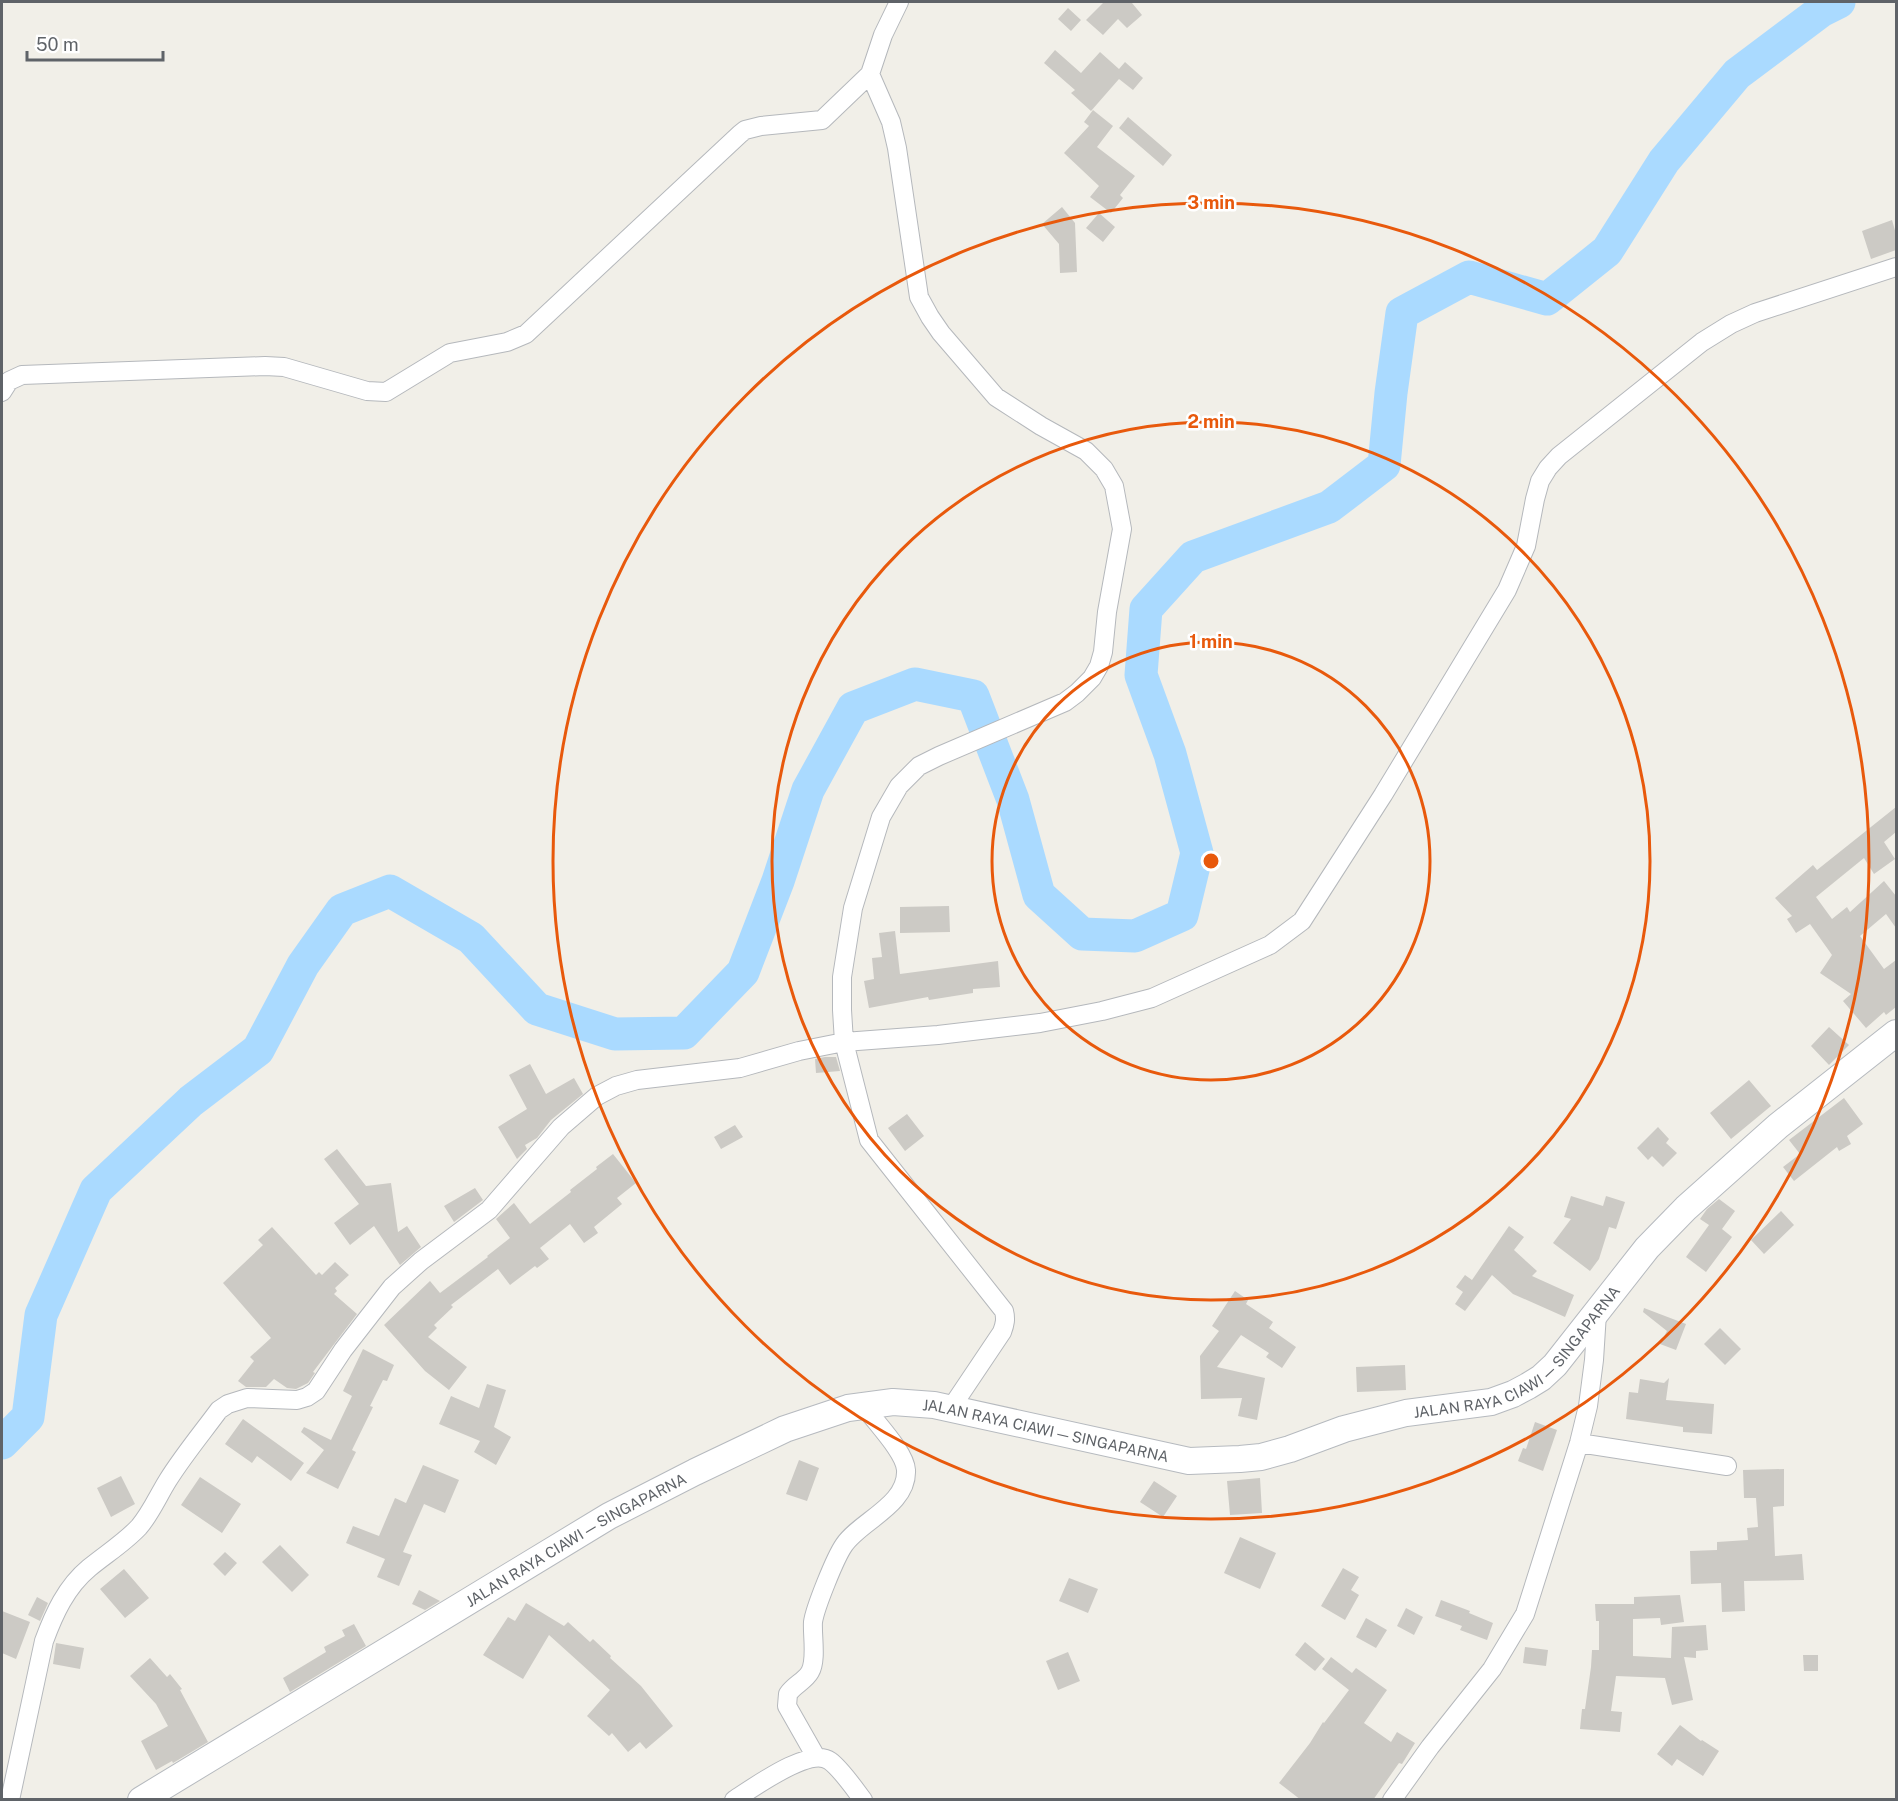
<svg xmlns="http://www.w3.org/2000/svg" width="1898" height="1801" font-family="'Public Sans',sans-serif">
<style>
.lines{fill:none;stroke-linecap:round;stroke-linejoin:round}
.river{stroke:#aadaff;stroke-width:33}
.building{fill:#cccac5}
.street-casing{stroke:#b5b8bc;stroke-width:20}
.secondary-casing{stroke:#b6babf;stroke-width:28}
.street{stroke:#fff;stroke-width:18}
.secondary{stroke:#fff;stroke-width:26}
.ring{fill:none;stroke:#e8590c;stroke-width:3}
.labels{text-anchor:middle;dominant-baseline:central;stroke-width:5;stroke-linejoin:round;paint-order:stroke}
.street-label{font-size:15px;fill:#5f6368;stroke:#fff}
.centre{fill:#e8590c;stroke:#fff;stroke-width:3}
.ring-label{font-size:18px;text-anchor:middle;font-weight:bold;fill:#e8590c;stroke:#fff;stroke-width:5;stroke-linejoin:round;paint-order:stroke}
</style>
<rect width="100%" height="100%" fill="#f1efe8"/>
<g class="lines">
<path class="river" d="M2,1443L28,1417L41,1315L96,1190L191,1101L258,1050L303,965L342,910L390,891L471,938L537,1009L615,1034L684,1033L743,972L778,881L808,790L853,708L915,684L973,696L1013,800L1039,895L1082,934L1135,936L1182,915L1197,853L1170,754L1141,675L1146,609L1193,557L1329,507L1384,465L1391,393L1402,313L1469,277L1547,299L1607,251L1664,161L1737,74L1821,11L1839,2"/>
</g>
<path class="building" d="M1104,2H1134L1132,3L1142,15L1127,28L1118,19L1103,35L1086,20Z
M1068,8L1081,20L1071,31L1058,19Z
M1055,50L1081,73L1100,52L1119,69L1125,62L1143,78L1133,90L1119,79L1091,111L1071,93L1075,90L1044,63Z
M1093,110L1113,126L1097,147L1135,176L1120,195L1123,198L1111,213L1090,197L1099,186L1064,153L1089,126L1084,122Z
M1128,117L1172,155L1163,166L1119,128Z
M1062,207L1075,223L1077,272L1060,273L1059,244L1042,224Z
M1099,213L1115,227L1103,242L1086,228Z
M1892,220L1896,234V250L1871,259L1862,231Z
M1896,807V832L1884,842L1895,859L1874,874L1864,858L1816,897L1832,919L1847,907L1850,912L1884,881L1896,896V928L1886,914L1860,936L1884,969L1896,960V1007L1886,1015L1884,1012L1866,1028L1843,1001L1851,994L1820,973L1832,955L1810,924L1796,933L1787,919L1792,916L1775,898L1813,865L1817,870Z
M949,906L950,932L900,933V907Z
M895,931L900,974L998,961L1000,987L973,989V993L929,1000L928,997L869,1008L864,981L874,979L872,958L882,957L879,933Z
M1829,1027L1849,1045L1829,1065L1811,1046Z
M825,1057H836L840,1071L816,1073L815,1059Z
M530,1064L546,1094L574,1078L583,1094L551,1120L537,1138L525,1145L527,1149L517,1159L498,1127L527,1109L509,1075Z
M1749,1080L1771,1106L1731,1139L1710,1113Z
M1844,1098L1863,1124L1847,1136L1851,1144L1839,1151L1837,1147L1794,1181L1783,1167L1800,1154L1789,1140Z
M907,1114L924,1136L905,1151L888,1128Z
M735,1125L743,1137L721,1149L714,1137Z
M1658,1127L1669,1139L1666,1143L1677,1153L1663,1167L1652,1156L1648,1160L1637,1148Z
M337,1149L366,1186L391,1183L398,1232L407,1226L421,1247L400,1265L374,1226L350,1245L334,1223L359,1204L324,1159Z
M613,1154L636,1183L617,1198L622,1204L594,1227L598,1233L584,1243L570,1224L540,1248L549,1259L537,1268L535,1266L510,1285L498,1269L451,1305L453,1307L434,1325L437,1328L428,1337L467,1367L449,1390L425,1371L384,1325L430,1281L440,1293L488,1257L487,1256L510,1238L496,1219L514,1203L530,1224L571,1192L570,1190L597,1169L596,1167Z
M475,1188L483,1200L454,1222L444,1206Z
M1571,1196L1603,1206L1606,1196L1625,1202L1616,1229L1609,1227L1599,1259L1590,1271L1553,1243L1571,1219L1564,1217Z
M1719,1199L1735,1211L1722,1229L1732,1237L1706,1272L1686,1257L1709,1225L1700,1219L1707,1209Z
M1781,1211L1794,1225L1764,1254L1751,1240Z
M1509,1226L1524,1237L1514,1250L1537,1271L1532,1276L1574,1295L1565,1317L1513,1294L1492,1275L1465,1311L1455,1304L1463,1292L1456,1287L1465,1275L1472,1280Z
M272,1227L316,1275L319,1272L322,1275L335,1262L349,1275L335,1288L337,1291L334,1294L357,1314L313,1372L315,1373L308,1383L296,1389L287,1388L274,1379L266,1387H246L238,1381L254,1361L250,1357L271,1338L223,1283L263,1245L258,1240Z
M1235,1291L1248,1300L1246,1304L1273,1322L1269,1328L1296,1347L1282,1368L1266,1357L1269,1353L1241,1335L1217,1367L1265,1378L1257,1420L1238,1416L1242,1398L1201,1399L1200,1356L1219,1331L1212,1326Z
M1644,1308L1686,1324L1676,1350L1660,1344L1667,1331L1643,1312Z
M1720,1328L1741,1349L1725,1365L1704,1344Z
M363,1349L394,1365L387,1381L383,1380L370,1406L373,1407L352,1450L356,1452L338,1489L306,1473L324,1450L301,1432L304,1427L331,1440L352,1396L343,1391Z
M1405,1365L1406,1390L1357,1392L1356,1367Z
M1669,1378L1666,1400L1714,1404L1712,1434L1683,1432V1427L1626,1419L1629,1392L1638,1393L1640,1379L1664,1383Z
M487,1384L506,1390L494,1427L511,1437L496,1465L474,1452L480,1441L439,1424L451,1396L479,1408Z
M243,1419L304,1463L291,1481L257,1456L252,1463L225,1444Z
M1535,1422L1557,1430L1543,1471L1518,1461L1523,1448L1526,1449Z
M799,1460L819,1468L807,1501L786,1494Z
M423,1465L459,1480L445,1513L424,1504L403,1552L412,1555L399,1586L377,1577L385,1559L346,1543L353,1526L379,1536L395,1498L406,1503Z
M1784,1469V1506L1773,1507L1775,1556L1802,1554L1804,1580L1744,1581L1745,1611L1722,1612L1721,1583L1691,1584L1690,1551L1717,1550V1542L1748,1540L1747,1528L1758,1527L1756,1498H1744L1743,1470Z
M121,1476L135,1504L111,1517L97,1488Z
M200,1477L241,1504L222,1533L181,1505Z
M1260,1478L1262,1513L1230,1515L1227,1481Z
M1154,1481L1177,1496L1163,1517L1140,1502Z
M1240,1537L1276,1553L1260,1589L1224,1573Z
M280,1545L309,1575L292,1592L262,1562Z
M225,1552L237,1563L225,1576L213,1564Z
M1343,1568L1359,1577L1351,1590L1359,1595L1345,1620L1321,1606Z
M124,1569L149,1598L125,1618L100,1589Z
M1069,1578L1098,1589L1088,1613L1059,1601Z
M419,1590L440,1601L425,1610L412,1604Z
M1680,1595L1684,1622L1661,1625L1660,1618L1633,1619V1656L1671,1658L1672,1627L1706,1625L1708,1650L1696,1651V1658L1684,1657L1693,1700L1672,1705L1665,1678L1616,1676L1611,1711L1622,1712L1620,1732L1580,1729L1582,1709H1585L1591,1667L1592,1650H1599V1621H1596L1595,1604H1634V1597Z
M37,1597L48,1603L40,1621L28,1615Z
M1441,1600L1470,1611L1469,1613L1493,1623L1487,1640L1460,1630L1462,1626L1435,1616Z
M526,1603L564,1626L568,1622L590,1642L593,1639L611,1656L610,1658L641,1686L673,1726L646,1749L640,1742L628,1752L612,1733L609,1736L587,1716L610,1690L549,1635L523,1679L483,1655L508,1617L515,1621Z
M1406,1608L1423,1617L1414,1635L1397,1626Z
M2,1611L30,1622L16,1659L2,1653Z
M1366,1618L1387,1630L1376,1648L1356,1637Z
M354,1624L366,1646L290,1692L283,1678L326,1652L324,1647L345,1636L342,1630Z
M1305,1642L1325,1659L1315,1671L1295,1655Z
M56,1643L84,1648L80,1669L53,1664Z
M1525,1647L1548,1650L1546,1666L1523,1663Z
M1068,1652L1080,1681L1058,1690L1046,1661Z
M1803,1655H1818V1671H1804Z
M1331,1657L1352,1673L1356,1668L1387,1690L1364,1723L1391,1742L1397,1732L1415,1743L1402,1764L1399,1763L1373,1800H1301L1279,1783L1310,1743L1323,1722L1324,1723L1349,1690L1322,1669Z
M150,1658L167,1677L170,1674L182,1689L180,1690L208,1742L173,1763L172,1761L156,1770L141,1741L168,1726L156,1704L130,1676Z
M1680,1725L1701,1741L1702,1740L1719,1751L1703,1776L1677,1759L1672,1766L1657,1754Z"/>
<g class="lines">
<g class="street-casing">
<path id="street" d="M899,2L883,35L870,74L891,122L897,148L919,297L930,317L941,333L996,397L1041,426L1086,451L1104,469L1114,486L1122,529L1107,612L1103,652L1099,666L1092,678L1077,693L1065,702L939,756L919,766L899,786L881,817L853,908L842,977V1010L844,1042L869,1140L1004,1311C1006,1319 1005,1324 1002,1332L951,1408
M2,392L9,381L22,375L265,366L284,367L367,391L386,392L450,353L507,342L526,334L740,134L745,130L761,126L822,120L870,74
M1579,1443L1727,1466
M816,1757L787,1706L788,1694C794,1685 805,1681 810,1672C817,1660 812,1635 813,1622C815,1608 835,1558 844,1545C860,1521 908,1505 906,1470C905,1452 875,1422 864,1406
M10,1800L44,1641C54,1614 66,1587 89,1568C106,1554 124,1543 139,1527C151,1513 158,1496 168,1480C183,1456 202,1433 219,1410L228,1404L247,1398L297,1400L307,1397L316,1391L343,1350L392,1287L421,1261L489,1210L561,1127L597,1096L616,1086L637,1080L740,1068L799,1051L844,1042L938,1035L1040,1023L1102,1011L1152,998L1270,945L1302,921L1383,795L1507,590L1526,546L1535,499L1540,481L1548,468L1559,456L1702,342L1731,324L1755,313L1896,267
M734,1800C753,1788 810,1746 830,1761C841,1769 854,1788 863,1800
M1392,1800L1430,1747L1492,1669L1525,1614L1579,1443L1588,1406L1594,1360L1597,1313"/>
</g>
<g class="secondary-casing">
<g id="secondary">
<path id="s1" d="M141,1800L609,1516L695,1472L785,1429L848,1408L893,1402L934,1405L1189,1461L1240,1459L1261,1457L1290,1449L1344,1429L1406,1413L1491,1402L1513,1394L1528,1386L1541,1378L1555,1365L1647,1248L1686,1208L1778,1126L1896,1033"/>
</g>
</g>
<use href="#street" class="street"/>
<use href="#secondary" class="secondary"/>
</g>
<g class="ring">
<circle cx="1211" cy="861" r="219"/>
<circle cx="1211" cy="861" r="439"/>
<circle cx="1211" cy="861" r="658"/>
</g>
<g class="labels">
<g class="street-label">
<text stroke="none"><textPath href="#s1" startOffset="1515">JALAN RAYA CIAWI — SINGAPARNA</textPath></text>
<text stroke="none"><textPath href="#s1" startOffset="1011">JALAN RAYA CIAWI — SINGAPARNA</textPath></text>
<text stroke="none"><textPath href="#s1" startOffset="507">JALAN RAYA CIAWI — SINGAPARNA</textPath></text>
</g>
</g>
<circle cx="1211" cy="861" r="9" class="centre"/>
<g class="ring-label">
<text x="1211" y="209">3 min</text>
<text x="1211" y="428">2 min</text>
<text x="1211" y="648">1 min</text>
</g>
<rect width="1898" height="1801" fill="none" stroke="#5f6368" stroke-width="6"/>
<path d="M27 51v9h136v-9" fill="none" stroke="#5f6368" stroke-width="3"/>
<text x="36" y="51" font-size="18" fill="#5f6368" stroke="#ffffff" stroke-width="4.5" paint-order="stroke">50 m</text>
</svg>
